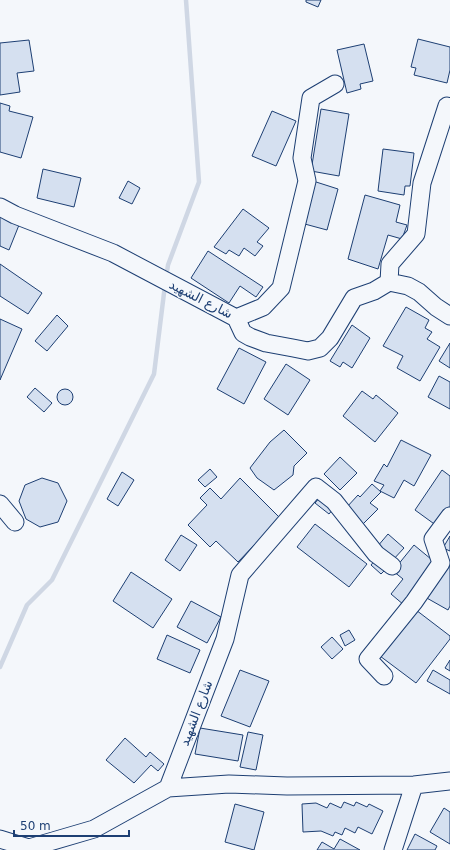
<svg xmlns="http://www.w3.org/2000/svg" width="450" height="850" font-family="'DejaVu Sans',Vazirmatn,sans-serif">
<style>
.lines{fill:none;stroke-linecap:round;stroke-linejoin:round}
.stream{stroke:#cfd7e4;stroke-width:4.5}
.building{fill:#d5e0f0;stroke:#1d3f73}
.minor-casing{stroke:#1d3f73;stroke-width:19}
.minor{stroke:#f4f7fb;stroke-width:17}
.labels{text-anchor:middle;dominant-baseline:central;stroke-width:3;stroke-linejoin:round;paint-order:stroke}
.street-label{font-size:13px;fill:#1d3f73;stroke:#f4f7fb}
</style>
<rect width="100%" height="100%" fill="#f4f7fb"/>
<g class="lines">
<path class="stream" d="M166,278L168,265L199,182L186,0
M0,667L27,605L52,580L154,374L165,285"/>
</g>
<path class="building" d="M306,0H321L318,7L306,2Z
M418,39L450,47V70L447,83L414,75L416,68L411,67Z
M29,40L34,71L17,73L20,92L0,95V43Z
M364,44L373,81L360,84L361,89L347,93L337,50Z
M0,103L10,106L9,111L33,117L21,158L0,152Z
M321,109L349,114L339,176L311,171Z
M272,111L296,121L276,166L252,156Z
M383,149L414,153L410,186H405L404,195L378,191Z
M43,169L81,178L74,207L37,198Z
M128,181L140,188L132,204L119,198Z
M313,181L338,189L327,230L301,223Z
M365,195L400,205L396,222L407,225L402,239L388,235L378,269L348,259Z
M243,209L269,228L257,242L263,246L255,256L244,248L239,256L229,250L226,254L214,247Z
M0,210L21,220L9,250L0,246Z
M208,251L263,287L256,297L240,286L229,303L191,278Z
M0,264L42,293L28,314L0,296Z
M406,307L429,320L425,328L432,332L427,339L440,347L420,381L397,368L403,356L383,346Z
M57,315L68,326L47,351L35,341Z
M0,319L22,329L0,380Z
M352,325L370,338L352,368L343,362L340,367L330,361Z
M450,343V368L439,361Z
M239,348L266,362L244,404L217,389Z
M286,364L310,380L288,415L264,399Z
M439,376L450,382V409L428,397Z
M35,388L52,403L44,412L27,397Z
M57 397a8 8 0 1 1 16 0a8 8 0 1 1-16 0Z
M362,391L373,399L376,395L398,413L375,442L343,416Z
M284,430L307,453L294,466L293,475L274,490L257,478L250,468L270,442Z
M401,440L431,455L414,486L404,480L394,498L380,491L384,485L374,481L384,464L387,467Z
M340,457L357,473L340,490L324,474Z
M210,469L217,477L205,487L198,480Z
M442,470L450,476V507L437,526L415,510Z
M122,472L134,480L118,506L107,499Z
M42,478L58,483L67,501L58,522L40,527L26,519L19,501L25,485Z
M240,478L280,518L238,562L216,541L210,547L188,525L207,505L200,498L210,488L221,499Z
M372,484L381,492L370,503L378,509L363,524L346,508L358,495L360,497Z
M320,497L334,508L329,514L315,503Z
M315,524L367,564L349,587L297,547Z
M388,534L404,548L392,561L377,547Z
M181,535L197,545L180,571L165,560Z
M450,536V551L443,548Z
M414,545L437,564L404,605L391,594L403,579L393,571Z
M376,559L387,568L381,574L371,565Z
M446,559L450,561V606L448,610L425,597Z
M131,572L172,599L153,628L113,601Z
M191,601L221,617L207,643L177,627Z
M416,610L450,636V639L416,683L380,656Z
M349,630L355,640L345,646L340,635Z
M167,635L200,650L190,673L157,659Z
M332,637L343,649L332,659L321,647Z
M450,660V671L445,668Z
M240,670L269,681L250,727L221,716Z
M433,670L450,680V694L427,681Z
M200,728L243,735L238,761L195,754Z
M248,732L263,735L256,770L240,767Z
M125,738L146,757L150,752L164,764L158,771L151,765L134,783L106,760Z
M344,802L354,806L356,802L367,807L369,804L383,811L372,834L358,827L355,833L345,828L342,835L335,832L333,836L321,831L303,832L302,804L316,803L327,808L330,803L341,808Z
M235,804L264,812L254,850L225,842Z
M444,808L450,812V844L430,832Z
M415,834L437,846L435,850H407Z
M340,839L360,850H317L322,842L334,849Z"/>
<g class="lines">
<g class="minor-casing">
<path id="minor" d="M0,207L15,215L113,253L236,318L263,307L281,288L307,181L302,158L311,98L335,84
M389,282L390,264L416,234L422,183L447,106
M236,318L243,333L250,337L266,343L293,348L308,351L320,348L330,338L354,298L374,291L389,282L408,286L419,292L436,307L450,316
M0,504L15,522
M384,676L368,659L414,602L441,563L433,539L450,516
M168,788L229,784L287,786L414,785L450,781
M0,839L29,848L94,829L168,788L225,639L240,575L316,487L334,501L376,554L392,566
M393,850L414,785"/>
</g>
<use href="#minor" class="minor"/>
</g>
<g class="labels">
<g class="street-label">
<text transform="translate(201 299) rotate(27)">شارع الشهيد</text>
<text transform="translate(196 713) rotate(-69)">شارع الشهيد</text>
</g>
</g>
<path d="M14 830v6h115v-6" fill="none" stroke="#1d3f73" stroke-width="2"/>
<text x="20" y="830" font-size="12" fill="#1d3f73" stroke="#f4f7fb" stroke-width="3" paint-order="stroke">50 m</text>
</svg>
